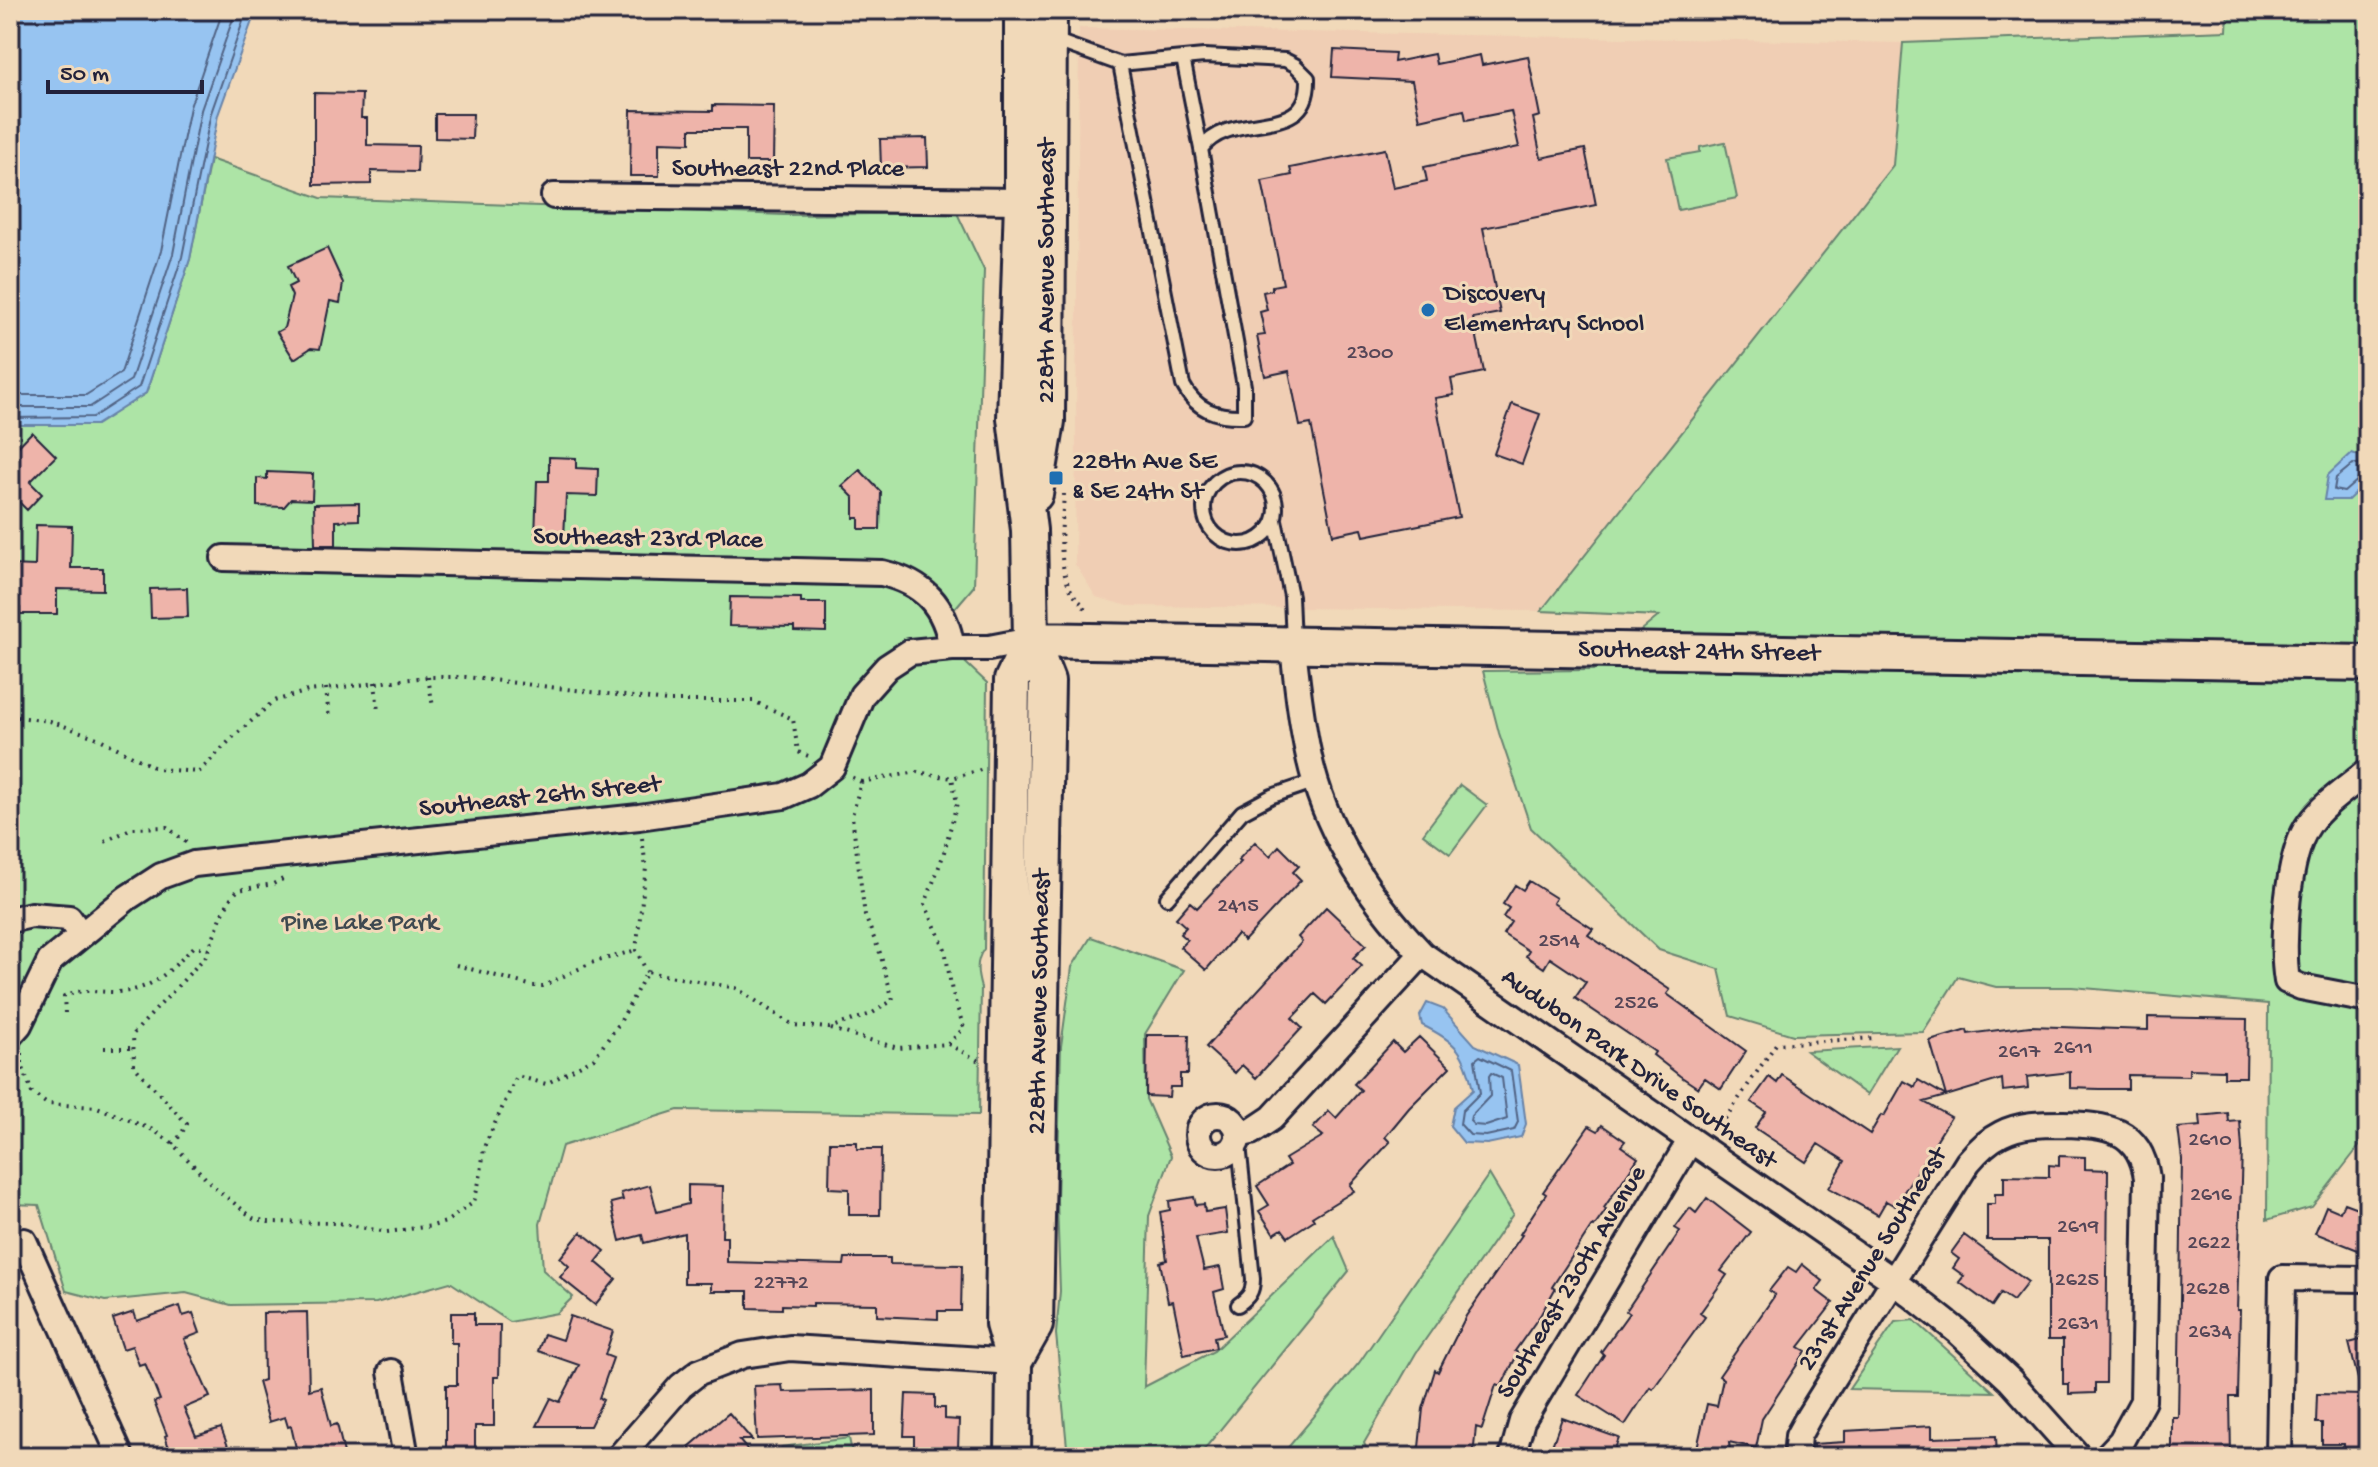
<svg xmlns="http://www.w3.org/2000/svg" width="2378" height="1467" font-family="'Gochi Hand',sans-serif">
<style>
.built{fill:#f0ceb4}
.green{fill:#ade4a6;stroke:#688370;stroke-width:2}
.water{fill:#97c4f1;stroke:#6883a8;stroke-width:2}
.lines{fill:none;stroke-linecap:round;stroke-linejoin:round}
.shore{stroke:#516384;stroke-width:2}
.building{fill:#eeb4aa;stroke:#22223b;stroke-width:2}
.lane-casing{stroke:#22223b;stroke-width:18}
.street-casing{stroke:#22223b;stroke-width:30}
.secondary-casing{stroke:#22223b;stroke-width:40}
.path{stroke:#22223b;stroke-width:4;stroke-dasharray:2 6;stroke-linecap:butt}
.lane{stroke:#f1d9b9;stroke-width:12}
.street{stroke:#f1d9b9;stroke-width:24}
.secondary{stroke:#f1d9b9;stroke-width:34}
.poi-dot{fill:#1f6fb2;stroke:#f1d9b9;stroke-width:3}
.labels{text-anchor:middle;dominant-baseline:central;stroke-width:6;stroke-linejoin:round;paint-order:stroke}
.number-label{font-size:22px;fill:#554657}
.street-label{font-size:26px;fill:#22223b;stroke:#f1d9b9}
.poi-label{font-size:26px;fill:#22223b;stroke:#f1d9b9;text-anchor:start}
.park-label{font-size:26px;fill:#3e4950;stroke:#f1d9b9}
</style>
<rect width="100%" height="100%" fill="#f1d9b9"/>
<filter id="ink" filterUnits="userSpaceOnUse"><feTurbulence type="fractalNoise" baseFrequency=".0125" numOctaves="2"/><feDisplacementMap in="SourceGraphic" scale="16" xChannelSelector="R" yChannelSelector="G"/><feConvolveMatrix kernelMatrix="1 2 1 2 8 2 1 2 1" color-interpolation-filters="sRGB"/></filter>
<g filter="url(#ink)">
<path class="built" d="M1079,28L1903,43L1893,165L1541,611L1128,606L1096,597L1075,564Z"/>
<path class="green" d="M2228,10H2368V1135L2312,1207L2267,1220L2268,1004L2072,987H1996L1958,977L1923,1032L1793,1035L1730,1016L1719,969L1659,950L1531,828L1499,733L1483,671L1593,670L1659,616L1541,611L1893,165L1903,43L2227,31Z
M1725,142L1737,198L1678,210L1667,158L1700,152V147Z
M210,159L321,198L784,215L957,213L984,270L974,586L934,633L987,683L984,949C975,961 977,974 981,988L979,1115L678,1110L562,1146L540,1224L543,1270L573,1297L557,1313L510,1322L450,1282L376,1303L231,1305L186,1293L105,1301L66,1291L39,1205L10,1204V425H95L146,393L190,259Z
M1460,785L1487,805L1450,854L1423,834Z
M1091,937L1184,970L1145,1034L1146,1099L1171,1156L1149,1216L1144,1387L1214,1351L1334,1236L1349,1271L1198,1457H1068L1056,1334L1060,1291L1057,1200L1061,1046L1072,967Z
M1897,1046L1867,1095L1806,1051Z
M1489,1174L1513,1214L1416,1353L1364,1443L1370,1457H1280L1359,1363Z
M1914,1320L1994,1392L1849,1389L1895,1322Z
M849,1438L853,1457H776L782,1447Z"/>
<path class="water" d="M10,10H256L218,115L190,259L146,393L96,425H10Z
M2352,453L2368,459V481L2348,500H2324L2328,475Z
M1427,1003L1443,1009L1475,1045L1518,1065L1526,1124L1521,1137L1487,1144L1464,1143L1450,1126L1454,1107L1473,1090C1465,1052 1457,1042 1422,1025L1420,1016Z"/>
<g class="lines">
<path class="shore" d="M10,395H86L121,373L161,251L190,107L223,10
M10,407H90L131,380L173,254L201,110L236,10
M10,418L93,417L139,387L182,257L211,113L247,10
M2368,466L2353,464L2336,478L2334,490L2344,492L2360,478L2368,476
M1480,1056L1511,1071L1518,1122L1514,1130L1486,1136L1470,1135L1460,1124L1462,1111L1480,1093L1475,1060Z
M1491,1073L1502,1078L1507,1119L1486,1126L1474,1125L1470,1121L1471,1116L1490,1096L1489,1076Z"/>
</g>
<path class="building" d="M1334,50L1395,53L1394,62L1434,54L1436,64L1480,55L1482,65L1528,56L1540,116L1533,118L1541,158L1585,149L1596,205L1483,228L1500,313L1473,318L1484,372L1451,379L1454,395L1435,398L1459,517L1364,536L1362,529L1333,535L1311,424L1300,426L1289,371L1265,376L1257,336L1265,335L1260,312L1267,310L1263,292L1272,290V286L1283,284L1262,181L1292,175L1290,168L1385,149L1393,188L1427,181L1424,167L1519,147L1511,111L1466,120L1464,110L1420,120L1412,81L1332,77Z
M314,93L362,94L361,118H367V145L418,146L417,172L371,171V184L314,185Z
M713,105L774,106L773,162H746V129H690V143L659,142V176H630L631,110L713,111Z
M435,114H473L472,139L435,138Z
M927,138L928,167L881,168L880,139Z
M327,248L343,283L340,303L330,301L320,349L311,348L294,359L277,332L284,328L292,296L288,287L296,283L288,266Z
M1512,404L1540,414L1522,464L1494,454Z
M32,432L56,456L30,482L42,494L27,510L10,493V455Z
M549,457L576,458V468L598,469L597,496L566,495L564,538H535L537,481H549Z
M860,470L881,492L880,529H859V518H854V498L842,486Z
M267,472L313,474L312,500L291,499L284,507L257,506V478L267,479Z
M359,503V520L336,521V545H315L314,504Z
M36,525L72,526L71,568H103V590L57,589V614H20V608H10V565L35,566Z
M187,588L188,617L151,618L150,589Z
M730,597L801,598V603H826V632L794,631V627L729,626Z
M1255,842L1270,856L1279,846L1299,866L1293,872L1301,880L1244,941L1237,934L1206,970L1180,947L1187,940L1180,934L1186,927L1176,918L1190,902L1197,908L1241,862L1238,860Z
M1529,881L1556,898L1553,903L1593,929L1588,935L1670,990L1667,994L1746,1051L1721,1089L1705,1078L1698,1088L1680,1076L1653,1055L1655,1052L1575,998L1586,982L1550,958L1544,968L1526,956L1529,951L1503,934L1511,922L1503,917L1509,908L1503,904L1515,885L1523,890Z
M1326,907L1366,945L1353,958L1362,966L1326,1004L1315,994L1292,1018L1302,1028L1256,1078L1242,1065L1235,1073L1206,1047L1302,942L1298,937Z
M2148,1017L2247,1019L2246,1077H2224V1070L2189,1069V1076L2128,1075V1089H2099L2070,1088V1072L2027,1077L2028,1088L2003,1091L2002,1079L1946,1096L1930,1041L1967,1030L1968,1034L2030,1026L2148,1030Z
M1147,1035H1189L1188,1074H1180V1087H1170L1169,1097L1146,1096Z
M1419,1037L1450,1067L1409,1108L1385,1137L1390,1142L1350,1185L1354,1191L1312,1217L1314,1220L1288,1237L1282,1229L1274,1234L1259,1211L1269,1205L1257,1186L1289,1165L1285,1159L1323,1136L1313,1128L1329,1111L1336,1118L1361,1090L1354,1084L1393,1042L1403,1052Z
M1782,1075L1870,1134L1881,1115L1884,1116L1904,1081L1915,1087L1918,1080L1946,1096L1924,1102L1951,1117L1895,1206L1886,1201L1878,1215L1829,1188L1845,1161L1818,1144L1806,1162L1755,1128L1766,1112L1751,1102L1769,1077L1777,1083Z
M2228,1113L2229,1122L2240,1121L2242,1149L2237,1310H2240L2238,1397H2230L2231,1457H2172V1417H2178L2180,1301L2182,1159L2178,1128L2201,1126L2200,1116Z
M1602,1125L1625,1141L1621,1146L1638,1158L1604,1208L1606,1210L1594,1227L1592,1226L1552,1287L1555,1289L1541,1314L1515,1351L1518,1353L1501,1387L1496,1385L1482,1429L1476,1427L1473,1457H1418L1423,1409L1435,1370L1438,1372L1466,1316L1522,1235L1520,1234L1546,1194L1543,1192L1589,1126L1598,1131Z
M830,1142H857V1149H881L880,1215H849V1189L829,1188Z
M2059,1156L2085,1157V1169L2108,1170L2106,1383H2095V1393L2069,1394V1384H2063V1340H2048V1240H1987V1204H1995V1194H2004V1176L2049,1177V1165L2059,1166Z
M650,1185L657,1212L688,1204V1185L723,1186L722,1237H727V1262L844,1265L845,1258H890V1264L962,1265L961,1311H938V1319L877,1316V1304L813,1303V1306L782,1305V1309L748,1308V1291H711V1283H684V1233L644,1243L642,1235L620,1241L611,1203L623,1200L621,1193Z
M1194,1197L1196,1205L1204,1204L1205,1212L1225,1209L1228,1233L1196,1238L1204,1270L1220,1267L1224,1289L1214,1292L1224,1335L1214,1337L1216,1348L1184,1355L1173,1301L1168,1302L1160,1262L1167,1260L1160,1212L1170,1210L1169,1201Z
M1707,1198L1751,1232L1721,1271L1727,1275L1700,1313L1705,1317L1653,1389L1650,1387L1625,1425L1578,1395L1604,1355L1601,1352L1629,1313L1626,1311L1680,1231L1675,1228L1690,1208L1696,1213Z
M2344,1203L2368,1212V1254L2315,1233L2326,1206L2340,1212Z
M581,1232L605,1251L596,1262L616,1279L595,1305L560,1277L569,1266L560,1258Z
M1964,1235L2028,1282L2013,1301L2001,1293L1992,1306L1959,1282L1964,1276L1953,1268L1959,1259L1951,1253Z
M1802,1264L1823,1281L1816,1290L1833,1303L1799,1347L1806,1351L1762,1419L1756,1448L1729,1442L1731,1457H1695L1707,1404L1717,1406L1723,1379L1719,1376L1775,1295L1769,1291L1788,1267L1796,1272Z
M180,1306L183,1316L193,1313L200,1333L184,1339L210,1397L184,1408L196,1436L221,1428L232,1457H172L165,1436L167,1435L154,1402L160,1400L145,1363L139,1365L132,1346L123,1349L113,1319L134,1312L137,1321Z
M307,1312L309,1390L321,1387L331,1426L337,1424L345,1457H298L291,1426L288,1427L285,1417L269,1422L258,1382L264,1380L263,1313Z
M451,1313H474V1325H500L499,1377H494V1426H475V1457H446V1385H457V1343H451Z
M570,1316L613,1331L605,1355L613,1358L599,1398L603,1400L590,1426H537L551,1398L560,1402L579,1365L538,1351L544,1334L562,1340Z
M2368,1338V1394L2362,1395L2349,1343Z
M782,1385L783,1392L874,1390V1435L757,1439L754,1386Z
M906,1394L935,1395V1408H945V1419L959,1420L958,1449L914,1450V1436H904Z
M2317,1394L2364,1395V1420H2368V1454L2344,1453V1444H2322V1423H2316Z
M729,1413L752,1440H739L753,1457H697L689,1447Z
M1562,1418L1619,1438L1612,1457H1548Z
M1932,1426V1438L1996,1436L1997,1457H1814L1813,1444L1845,1442V1431Z"/>
<g class="lines">
<g class="lane-casing">
<path id="lane" d="M1051,39L1120,64L1204,56L1285,60L1295,65L1308,78C1310,145 1233,106 1201,149L1244,386V416C1216,417 1196,410 1183,385L1120,64
M1183,58L1201,149
M1204 508a36 36 0 1 1 72 0a36 36 0 1 1-72 0Z
M1275,520L1291,596L1293,643
M1167,898L1242,812L1272,796L1316,781
M1238,1135L1253,1279C1253,1292 1249,1297 1238,1305"/>
</g>
<g class="street-casing">
<path id="street" d="M554,196L1022,201
M224,558L882,573C924,583 945,605 952,648H989L1031,640
M1293,647C1297,684 1301,721 1309,757C1326,834 1369,898 1422,954L1894,1281L1957,1331L2010,1380L2079,1457
M2368,771C2349,787 2323,804 2309,824C2287,855 2281,945 2287,981L2301,987L2368,1000
M10,920L31,915L69,918L81,935
M10,1035L19,1025L50,961L127,898L161,876L194,864L238,859L639,817L784,796L809,785L832,767L862,695L887,667L910,652L952,648
M1198 1135a20 20 0 1 1 40 0a20 20 0 1 1-40 0Z
M1238,1135L1251,1132L1272,1118L1422,954
M24,1241L121,1457
M391,1372L406,1457
M619,1457L681,1386L699,1372L743,1355L790,1348L1014,1362
M1512,1457L1522,1421L1690,1141
M1796,1457L1798,1436L1809,1416L1968,1162C1978,1150 1987,1141 2001,1134C2020,1124 2042,1124 2063,1124C2106,1125 2140,1128 2147,1178L2143,1401L2121,1441L2106,1457
M2279,1457L2282,1278L2368,1279"/>
</g>
<g class="secondary-casing">
<path id="secondary" d="M1035,494L1047,421L1049,10
M1031,640L2368,663
M1014,1362L1035,1325L1047,681L1031,640L1029,530L1015,418L1022,201V10
M1013,1457L1014,1362L1003,1324L1012,680L1031,640"/>
</g>
<path class="path" d="M1064,494C1062,529 1053,583 1085,606L1082,614
M428,677L433,707
M375,682L378,712
M326,688L329,719
M10,716L50,721L100,739L157,769L199,772L232,738L274,701L308,691L428,677H466L667,701H753L793,719L798,752L811,757
M861,782L917,772L952,778L984,769
M642,838L646,868L636,950L647,972
M105,842L132,828L167,827L188,844
M10,849L12,847
M456,965L533,986H543L591,963L636,950
M65,1013L64,996C82,988 95,992 114,992C152,992 169,971 195,946L208,949
M831,1029L898,1048L948,1044L979,1061
M948,1044L964,1028L952,992L945,949L925,904L943,856L957,803L952,778
M104,1048H133
M22,1053V1065L32,1093L47,1104L97,1107L153,1130L172,1143L215,1188L253,1218L268,1222L338,1223L387,1232L432,1226L446,1222L474,1202L481,1174L484,1147L517,1076L546,1084L594,1058L619,1024L647,972L736,988L793,1025L829,1028L871,1014L893,1000L880,953L865,916L852,816L861,782L851,777
M1716,1132L1776,1044L1874,1038
M172,1143L180,1136L187,1124L134,1066L133,1034L206,956L222,915L230,899L238,890L273,884L285,878
M10,1208L15,1221"/>
<use href="#lane" class="lane"/>
<use href="#street" class="street"/>
<use href="#secondary" class="secondary"/>
</g>
</g>
<g class="poi-dot">
<circle cx="1428" cy="310" r="8"/>
<rect x="1048" y="470" width="16" height="16" rx="4"/>
</g>
<g class="labels">
<g class="number-label">
<text x="1370" y="354">2300</text>
<text x="1238" y="907">2415</text>
<text x="1559" y="942">2514</text>
<text x="1636" y="1004">2526</text>
<text x="2073" y="1049">2611</text>
<text x="2019" y="1053">2617</text>
<text x="2210" y="1141">2610</text>
<text x="2211" y="1196">2616</text>
<text x="2078" y="1228">2619</text>
<text x="2209" y="1244">2622</text>
<text x="2077" y="1281">2625</text>
<text x="781" y="1284">22772</text>
<text x="2208" y="1290">2628</text>
<text x="2078" y="1325">2631</text>
<text x="2210" y="1333">2634</text>
</g>
<g class="street-label">
<text x="788" y="170">Southeast 22nd Place</text>
<text transform="translate(1048 271) rotate(-90)">228th Avenue Southeast</text>
<text transform="translate(648 540) rotate(1)">Southeast 23rd Place</text>
<text transform="translate(1699 653) rotate(1)">Southeast 24th Street</text>
<text transform="translate(540 798) rotate(-6)">Southeast 26th Street</text>
<text transform="translate(1041 1002) rotate(-89)">228th Avenue Southeast</text>
<text transform="translate(1638 1070) rotate(35)">Audubon Park Drive Southeast</text>
<text transform="translate(1874 1260) rotate(-58)">231st Avenue Southeast</text>
<text transform="translate(1573 1283) rotate(-59)">Southeast 230th Avenue</text>
</g>
<g class="poi-label">
<text x="1444" y="295">Discovery<tspan x="1444" dy="30">Elementary School</tspan></text>
<text x="1072" y="463">228th Ave SE<tspan x="1072" dy="30">&amp; SE 24th St</tspan></text>
</g>
<g class="park-label">
<text x="360" y="924">Pine Lake Park</text>
</g>
</g>
<rect width="2378" height="1467" fill="none" stroke="#f1d9b9" stroke-width="40"/>
<rect x="20" y="20" width="2338" height="1427" fill="none" stroke="#22223b" stroke-width="3" filter="url(#ink)"/>
<path d="M48 80v12h154v-12" fill="none" stroke="#22223b" stroke-width="4"/>
<text x="60" y="80" font-size="24" fill="#22223b" stroke="#f1d9b9" stroke-width="6" paint-order="stroke">50 m</text>
</svg>
